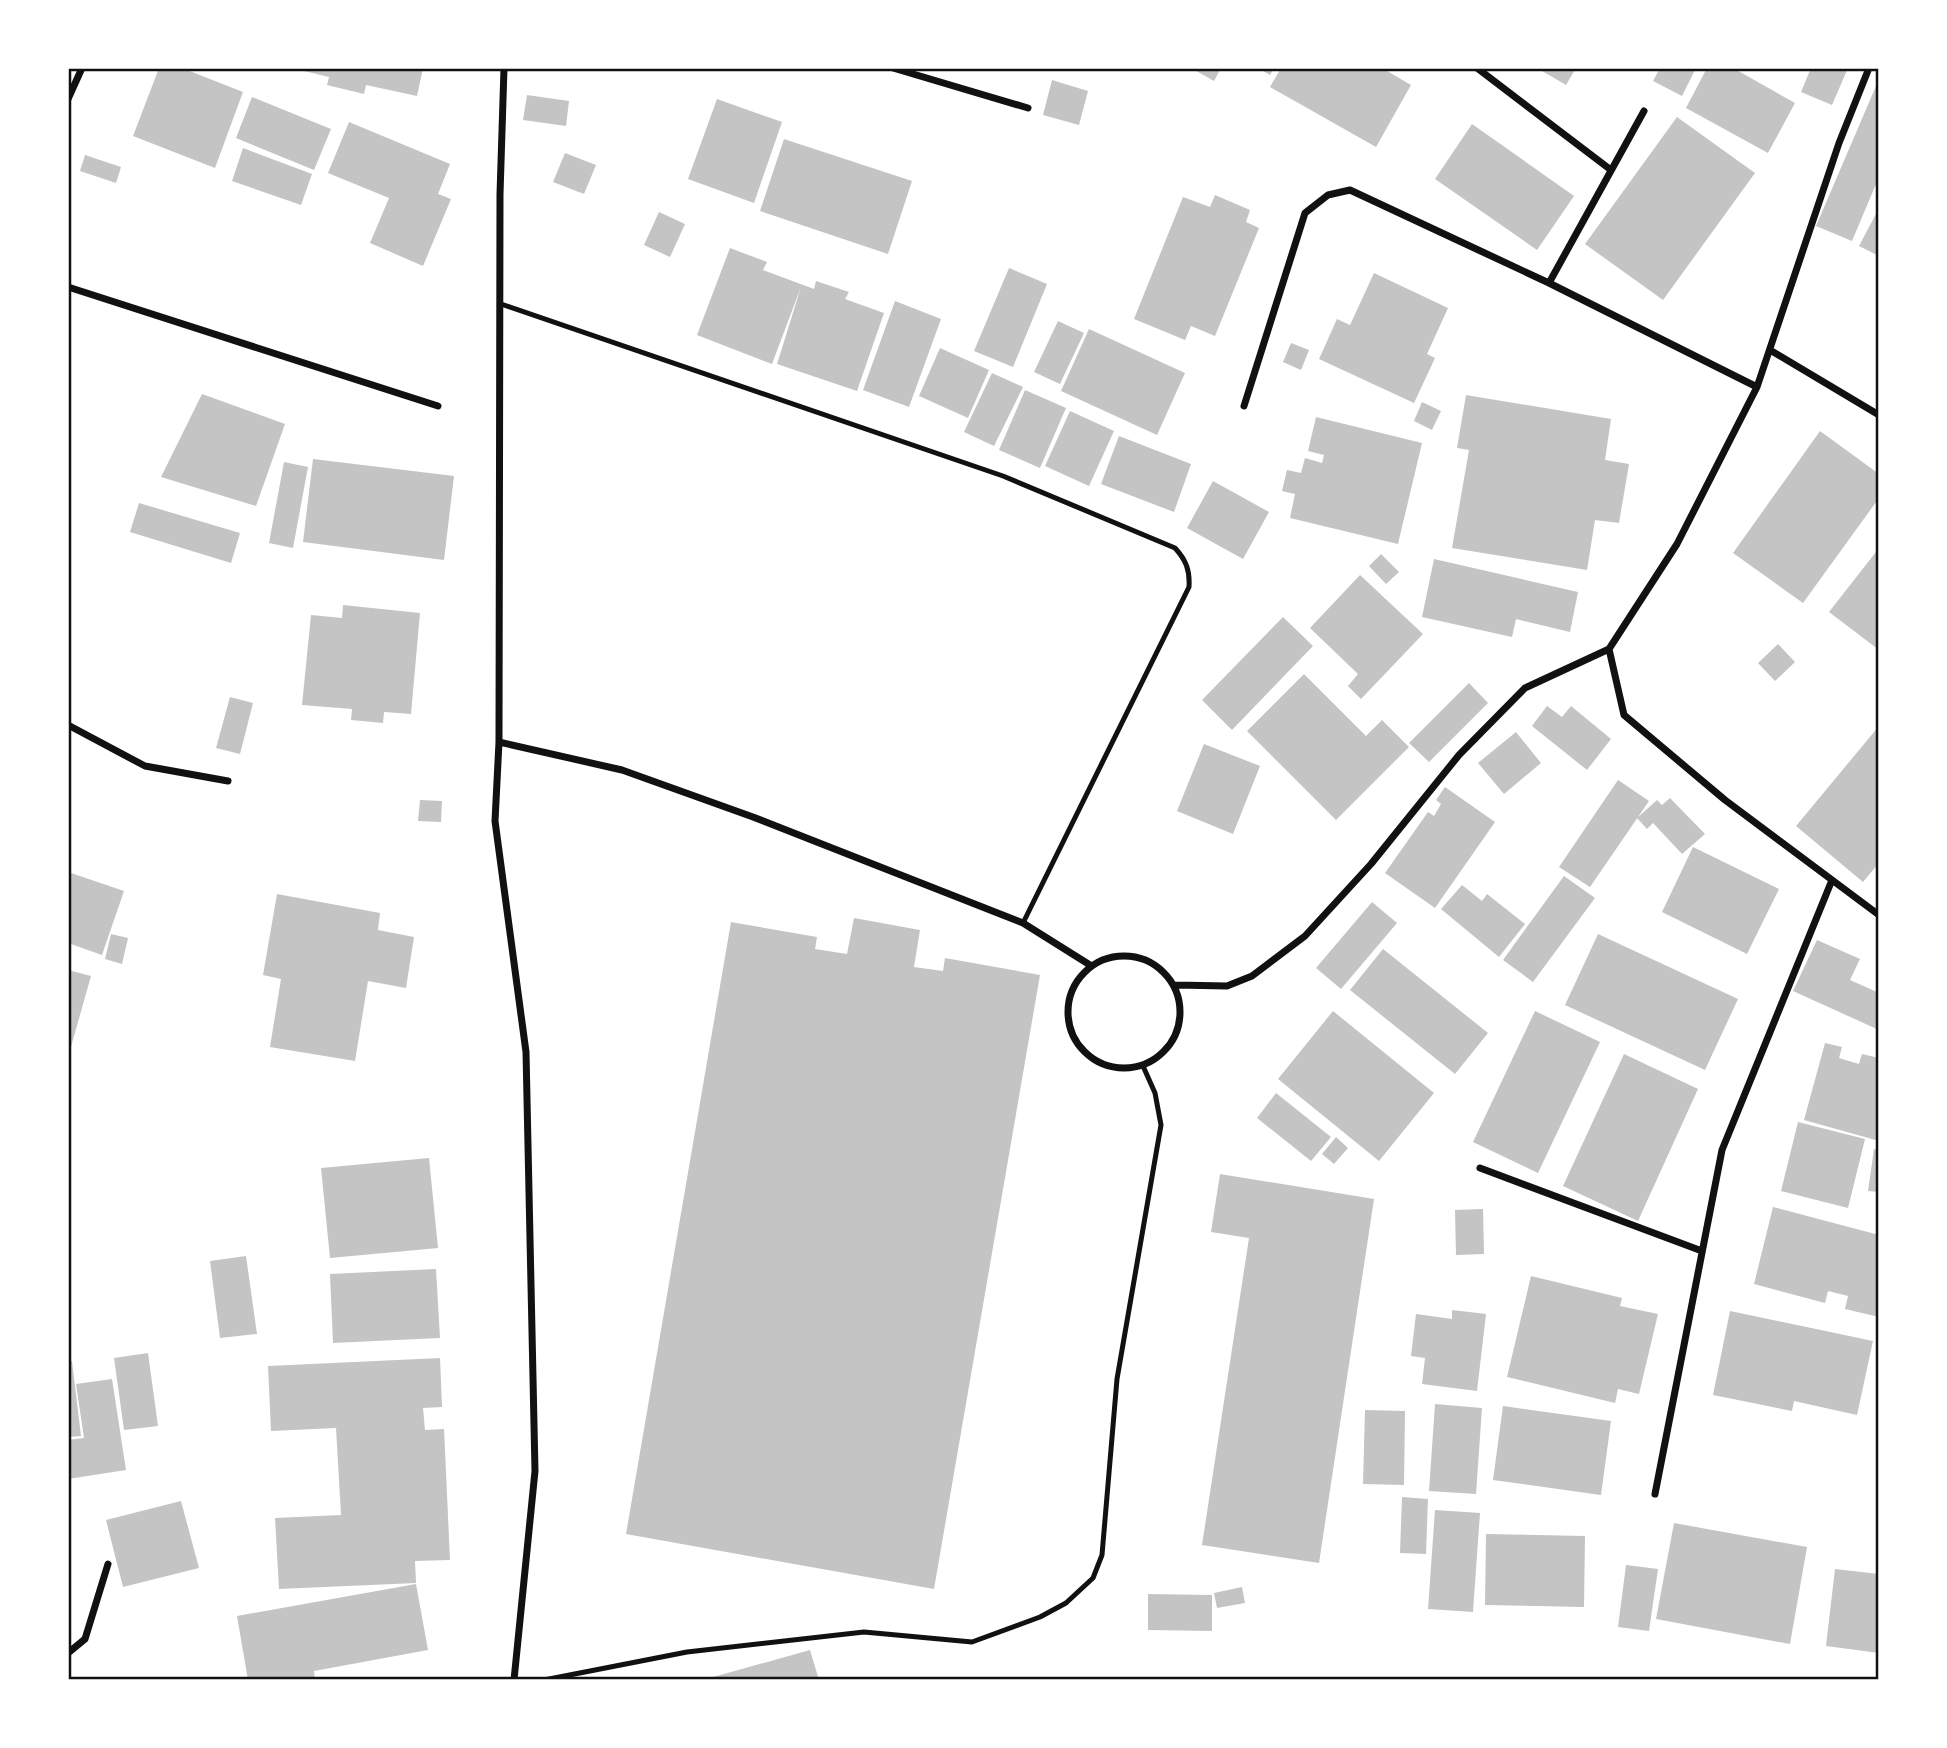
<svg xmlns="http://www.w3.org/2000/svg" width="1947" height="1748" font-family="'Playfair Display',serif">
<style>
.building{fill:#c4c4c4}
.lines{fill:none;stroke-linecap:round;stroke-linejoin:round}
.service{stroke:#111;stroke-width:5}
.minor{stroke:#111;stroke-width:7}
.neatline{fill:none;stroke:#111;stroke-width:2.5}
</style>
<rect width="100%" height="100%" fill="#fff"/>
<path class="building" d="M159,68H182L243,92L215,168L133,136Z
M304,68H423L417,96L366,85L364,94L327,85L329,77L304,71Z
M1191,68H1221L1214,81Z
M1258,68H1274L1270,75Z
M1281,68H1382L1411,85L1376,147L1270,87Z
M1537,68H1576L1566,85Z
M1660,68H1696L1682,96L1653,81Z
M1707,68H1733L1795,103L1768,153L1686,108Z
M1811,68H1848L1832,105L1801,92Z
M1879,79V177L1852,241L1816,226Z
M1052,80L1088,91L1079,125L1043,115Z
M527,95L569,101L566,126L523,120Z
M252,97L331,129L314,170L236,138Z
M717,99L782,122L754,203L688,179Z
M1677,117L1755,173L1663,300L1585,244Z
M349,122L450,164L438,194L451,199L423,266L370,243L389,198L328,173Z
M1472,124L1574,196L1537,250L1435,179Z
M784,139L912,181L888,254L760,211Z
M243,148L312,174L301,205L232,181Z
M565,153L596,165L584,194L553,182Z
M85,155L121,167L116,183L80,171Z
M1215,195L1250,210L1246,222L1259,228L1215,336L1191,326L1185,340L1134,319L1183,197L1210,207Z
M1879,208V256L1859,246Z
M659,212L685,224L670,257L644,245Z
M730,248L767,262L763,270L814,289L816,281L849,292L845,299L884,313L857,391L777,364L801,287L772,364L697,335Z
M1009,268L1047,284L1013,367L974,351Z
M1374,273L1448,308L1427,354L1435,358L1414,403L1319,359L1337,319L1350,325Z
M895,301L941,319L909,407L863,390Z
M1058,321L1084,333L1060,384L1034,372Z
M1089,329L1185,373L1157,435L1061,391Z
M1291,343L1309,350L1301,370L1283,362Z
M940,348L989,370L968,418L919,396Z
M992,373L1023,387L994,446L964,432Z
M1025,390L1066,408L1040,468L999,450Z
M202,394L285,424L256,506L161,477Z
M1466,395L1611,419L1605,460L1629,464L1619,523L1595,520L1587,570L1452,548L1469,450L1457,448Z
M1422,402L1441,411L1432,430L1414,421Z
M1070,411L1114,431L1089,486L1045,466Z
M1316,417L1422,443L1398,544L1290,518L1295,494L1282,491L1287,470L1301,473L1305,458L1322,463L1324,455L1308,451Z
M1820,431L1879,474V498L1803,603L1733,553Z
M1119,436L1191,464L1174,512L1101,484Z
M313,459L454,476L444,560L303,542Z
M284,462L308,467L293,548L269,543Z
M1213,481L1269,512L1243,559L1187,528Z
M139,503L240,533L231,563L130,532Z
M1879,548V650L1829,612Z
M1381,554L1399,572L1386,584L1369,566Z
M1434,559L1578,592L1570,632L1516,619L1512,637L1422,617Z
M1360,575L1423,634L1361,699L1348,686L1358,674L1310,628Z
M343,605L420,613L411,714L384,712L383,723L351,720L352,709L302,705L311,615L342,618Z
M1283,617L1313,646L1232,730L1202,700Z
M1778,644L1795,662L1775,681L1758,663Z
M1304,674L1366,736L1382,720L1409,747L1336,820L1247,731Z
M1469,683L1488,703L1429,762L1409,743Z
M230,697L253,703L240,754L216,748Z
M1547,706L1562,717L1571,706L1611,739L1587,770L1532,726Z
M1879,726V863L1863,882L1796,826Z
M1516,732L1541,763L1504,794L1478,763Z
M1204,744L1260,766L1233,834L1177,811Z
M1618,780L1649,801L1590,887L1559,867Z
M1445,787L1495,822L1435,908L1385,873L1428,812L1434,816L1441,804L1436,800Z
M1670,798L1705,834L1682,854L1653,823L1647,829L1637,818L1657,800L1662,805Z
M420,800L442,801L441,822L418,821Z
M1693,847L1779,889L1747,954L1662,912Z
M68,872L124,891L102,955L68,943Z
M1564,876L1595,898L1533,982L1503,960Z
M1462,885L1482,901L1487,894L1525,924L1499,957L1441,909Z
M277,894L380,913L378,930L414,937L406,988L368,981L355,1061L270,1047L281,979L263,975Z
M1372,902L1397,923L1341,989L1316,968Z
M854,918L920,930L914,967L943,971L945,958L1040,975L934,1589L626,1534L731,922L817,937L815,949L847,954Z
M111,934L128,938L122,964L105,959Z
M1598,934L1738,999L1705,1070L1565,1005Z
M1817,940L1860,959L1850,980L1879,993V1030L1793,991Z
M1383,949L1488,1033L1455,1074L1350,990Z
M68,970L91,976L69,1054H68Z
M1333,1011L1434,1093L1379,1161L1278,1079Z
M1535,1011L1600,1042L1538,1173L1473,1142Z
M1825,1043L1842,1047L1839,1058L1859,1064L1862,1054L1879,1058V1141L1804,1120Z
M1624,1054L1698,1089L1638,1221L1563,1186Z
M1276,1093L1331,1137L1311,1161L1257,1118Z
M1798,1122L1865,1139L1848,1208L1781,1191Z
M1336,1137L1348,1148L1334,1164L1322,1154Z
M1874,1149L1879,1150V1192L1868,1191Z
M429,1158L438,1248L330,1258L321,1168Z
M1220,1174L1374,1199L1319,1563L1202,1545L1249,1238L1211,1232Z
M1773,1207L1879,1235V1317L1845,1309L1848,1296L1828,1291L1825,1303L1754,1284Z
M1483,1209L1484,1254L1456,1255L1455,1210Z
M246,1256L257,1334L220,1338L210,1261Z
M436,1269L440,1338L333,1343L330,1274Z
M1531,1276L1622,1298L1620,1306L1658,1314L1639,1394L1618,1389L1615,1403L1507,1377Z
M1452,1310L1486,1314L1477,1391L1422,1384L1425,1358L1411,1356L1416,1314L1452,1319Z
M1730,1311L1873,1341L1857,1415L1794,1401L1792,1411L1713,1395Z
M148,1353L158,1426L124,1430L114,1358Z
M440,1358L442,1407L423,1408L425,1430L444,1429L450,1560L415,1561L416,1583L279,1589L275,1518L341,1515L336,1428L271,1431L268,1366Z
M72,1361L81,1436L68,1437V1362Z
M112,1379L126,1470L68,1479V1440L84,1438L76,1384Z
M1435,1404L1482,1408L1476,1494L1429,1491Z
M1503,1406L1611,1421L1601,1495L1493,1480Z
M1365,1410L1405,1411L1404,1485L1363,1484Z
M1402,1497L1428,1499L1426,1554L1400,1553Z
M181,1501L199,1568L123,1587L106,1520Z
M1435,1510L1480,1513L1473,1612L1428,1609Z
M1674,1523L1807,1547L1790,1644L1656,1619Z
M1486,1534L1585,1536L1584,1607L1485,1605Z
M1626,1565L1658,1569L1649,1631L1618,1627Z
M1835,1569L1879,1574V1653L1826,1646Z
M416,1584L428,1650L314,1671L315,1680H248L237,1616Z
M1242,1587L1245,1603L1217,1608L1214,1593Z
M1148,1594L1212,1595V1631L1148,1630Z
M810,1650L819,1680H706V1679Z"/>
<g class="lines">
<path class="service" d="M501,304L1003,476L1175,548C1186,560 1190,570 1189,587L1023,923
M544,1680L687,1652L864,1632L972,1642L1040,1617L1066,1603L1093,1578L1102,1555L1117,1379L1161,1125L1155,1093L1143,1066"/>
<path class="minor" d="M504,68L500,194L499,742L495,821L526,1052L535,1471L514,1680
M893,68L1028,108
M1477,68L1611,170
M1869,68L1839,143L1757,387L1677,544L1609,649L1624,715L1725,800L1879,915
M68,99L82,68
M1549,283L1644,111
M68,287L438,406
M1770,350L1879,415
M1244,406L1305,213L1328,195L1350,190L1549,283L1757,387
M68,725L145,766L228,781
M499,742L622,770L753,817L1023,923L1090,965
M1068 1012a56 56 0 1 1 112 0a56 56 0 1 1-112 0Z
M1175,985L1227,986L1252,976L1305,936L1371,864L1459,755L1525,688L1609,649
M1480,1168L1702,1251
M1655,1494L1722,1150L1832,880
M68,1653L85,1639L108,1564"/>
</g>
<rect width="1947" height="1748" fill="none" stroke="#ffffff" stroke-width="140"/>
<rect x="70" y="70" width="1807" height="1608" class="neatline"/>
</svg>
